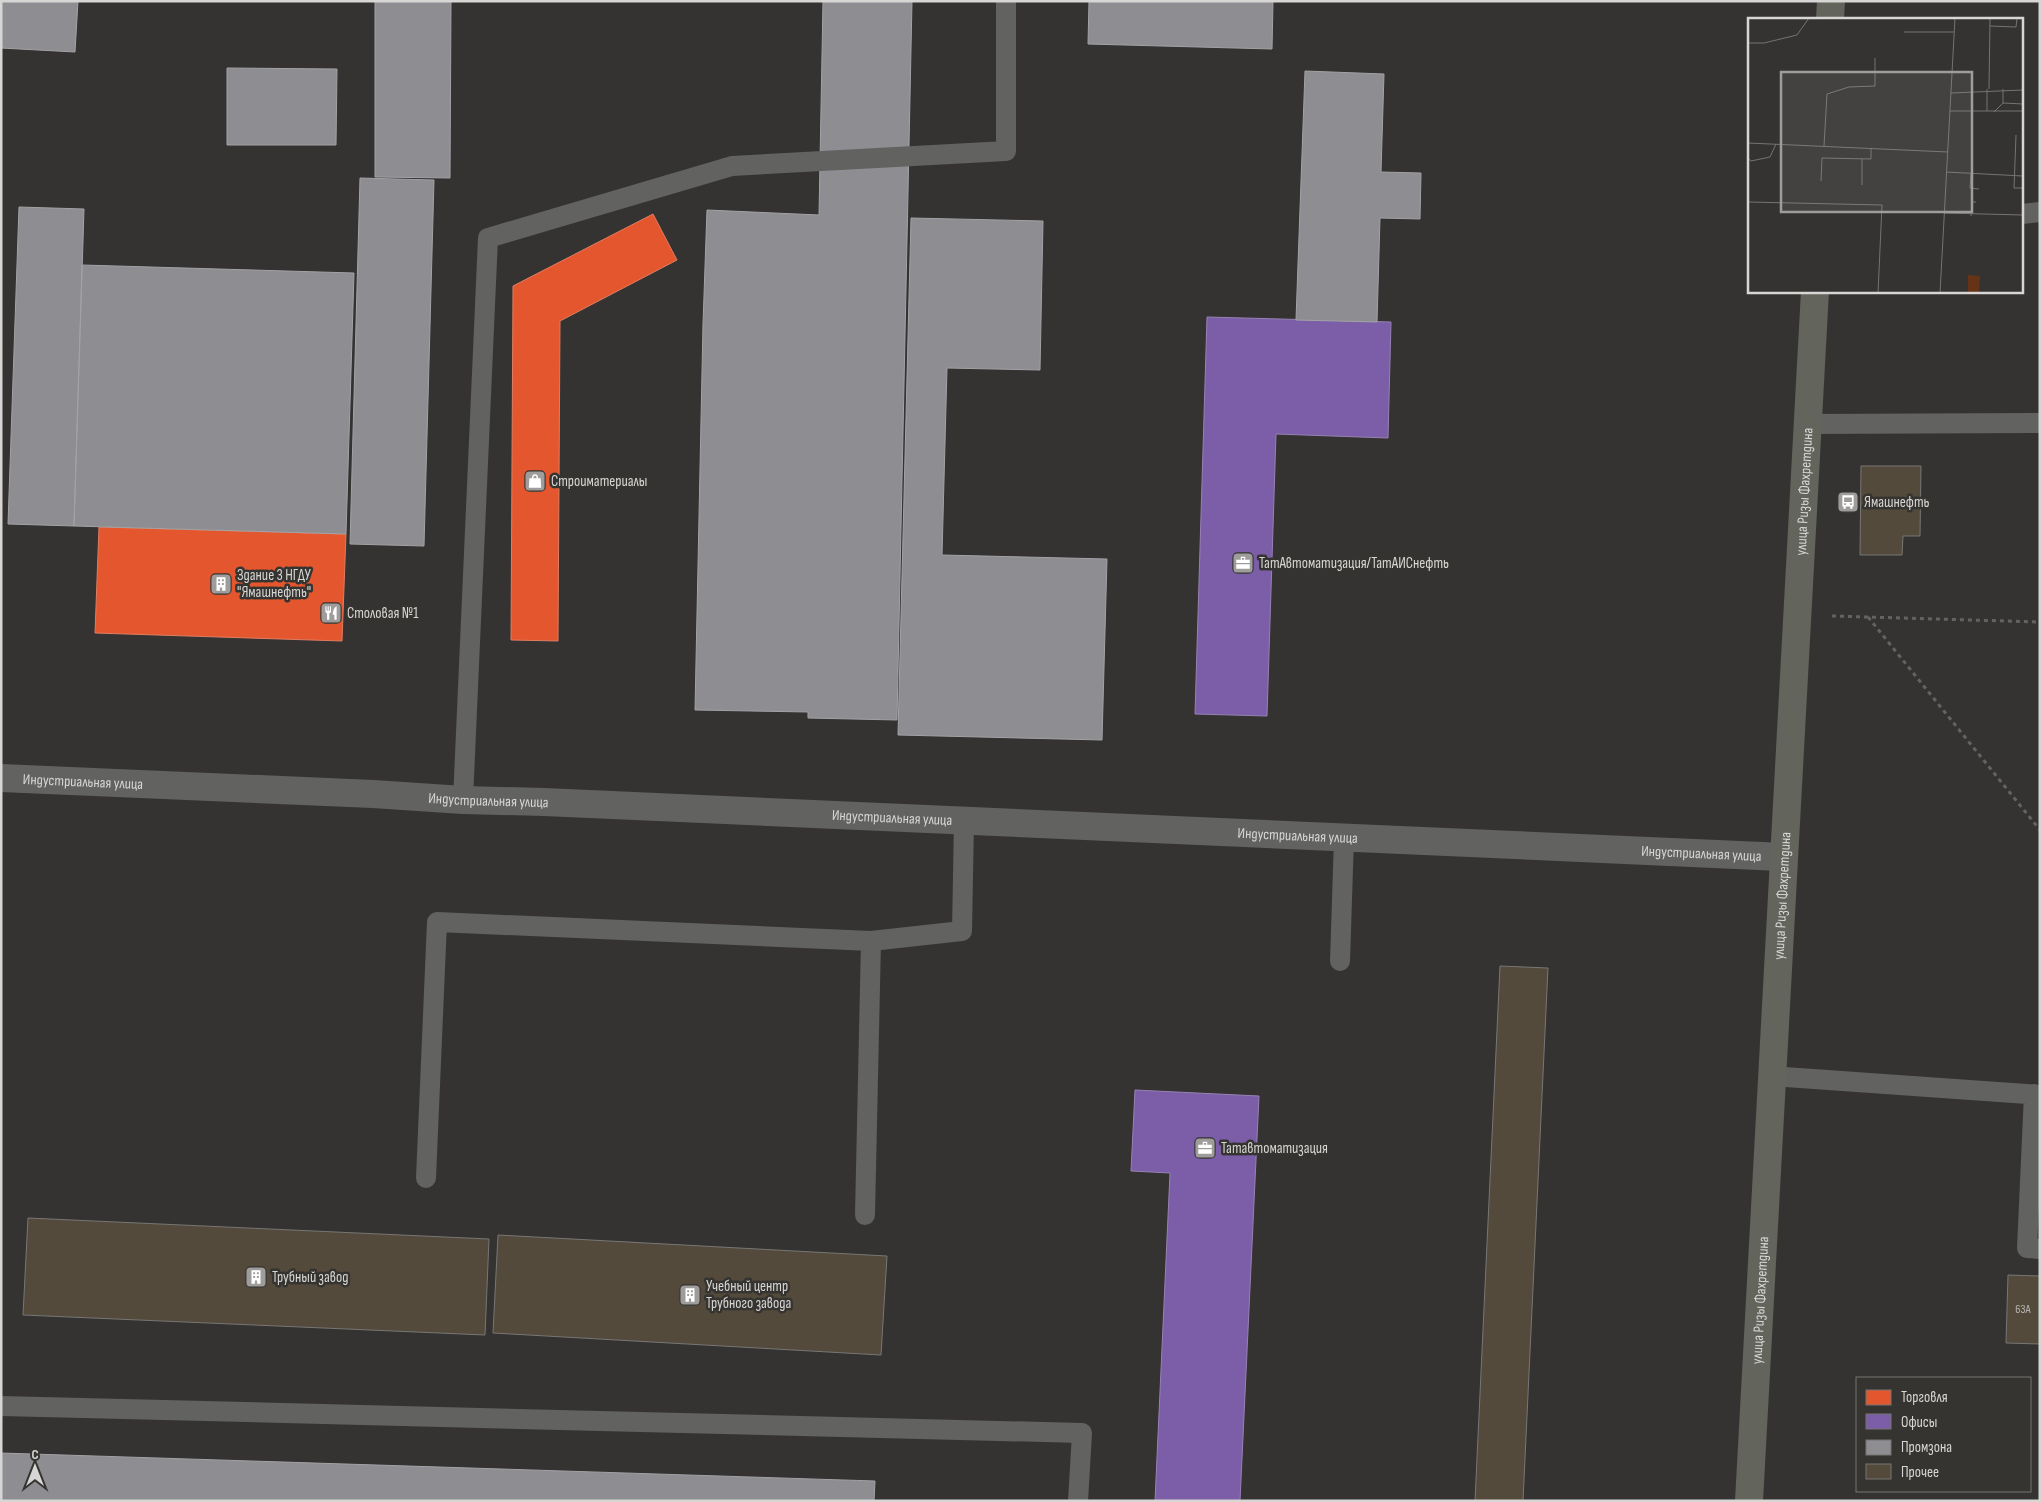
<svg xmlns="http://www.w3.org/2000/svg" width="2041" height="1502" font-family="'Sofia Sans Condensed',sans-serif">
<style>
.shops{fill:#e4572e;stroke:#e07d60}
.offices{fill:#7b5ea7;stroke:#9782b4}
.industry{fill:#8d8d92;stroke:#a3a3a6}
.building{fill:#534a3c;stroke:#787775}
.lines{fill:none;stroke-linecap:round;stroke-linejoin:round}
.path{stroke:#636362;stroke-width:3;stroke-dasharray:4 4;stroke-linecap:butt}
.lane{stroke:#626261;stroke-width:20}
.secondary{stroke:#626261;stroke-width:28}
.primary{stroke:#63645b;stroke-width:28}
.labels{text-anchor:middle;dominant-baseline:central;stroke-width:5;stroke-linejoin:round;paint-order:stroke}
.number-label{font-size:12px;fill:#b6b3ae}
.poi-label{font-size:15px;fill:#d7d6d4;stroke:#353431;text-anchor:start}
.street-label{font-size:15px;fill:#d7d6d4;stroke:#353431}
.inset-road{fill:none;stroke:#757473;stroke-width:1}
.view{fill:#9e9d9b;fill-opacity:0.15;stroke:#9e9d9b;stroke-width:2.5}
.inset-edge{fill:none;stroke:#d7d6d4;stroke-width:2.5}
</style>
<rect width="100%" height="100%" fill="#343332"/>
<path class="shops" d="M653,214L677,260L560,321L558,641L511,640L513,286Z
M99,527L346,534L342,641L95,633Z"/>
<path class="offices" d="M1207,317L1391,322L1388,438L1276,434L1267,716L1195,714Z
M1135,1090L1259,1096L1240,1501H1155L1170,1173L1131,1171Z"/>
<path class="industry" d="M1,1H78L75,52L1,48Z
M375,1H451L450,178L375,177Z
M823,1H912L897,720L808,718V712L695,710L703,324L707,210L819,215Z
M1089,1H1273L1272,49L1088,44Z
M227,68L337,69L336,145H227Z
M1305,71L1384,74L1381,172L1421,173L1420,219L1380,218L1377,322L1296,320Z
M360,178L434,180L424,546L350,544Z
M19,207L84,209L74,526L8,524Z
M911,218L1043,221L1040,370L947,368L942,555L1107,559L1102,740L898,735Z
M82,265L354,273L346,534L74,526Z
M1,1453L875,1481L874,1501H1Z"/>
<path class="building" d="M1861,466H1921L1920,536H1903L1902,555H1860Z
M1500,966L1548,968L1523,1501H1475Z
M28,1218L489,1239L485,1335L23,1315Z
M498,1235L887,1256L881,1355L493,1333Z
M2008,1275L2040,1276V1344L2006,1343Z"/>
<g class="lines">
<path class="path" d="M1832,616L2040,622
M1868,617L2040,830"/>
<path class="lane" d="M2022,214L2040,212
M1807,424L2040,423
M463,800L488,238L732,166L1006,151V1
M1340,961L1344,838
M1771,1076L2040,1095
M2034,1094L2027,1248L2040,1249
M426,1178L437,922L871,941L962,931L964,821
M865,1215L871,941
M1,1406L1082,1433L1078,1501"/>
<path class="secondary" id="s1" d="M1,778L373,794L463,800L544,802L1783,857"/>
<g class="primary">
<path d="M1830,19L1831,1"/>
<path id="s2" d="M1749,1501L1815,291"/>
</g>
</g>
<defs>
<g id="shop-square" transform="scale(1.125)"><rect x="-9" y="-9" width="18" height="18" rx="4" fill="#9e9d9b" stroke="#353431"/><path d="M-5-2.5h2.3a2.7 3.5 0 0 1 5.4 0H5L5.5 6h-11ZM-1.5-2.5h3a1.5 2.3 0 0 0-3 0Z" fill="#fff"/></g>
<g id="bus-square" transform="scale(1.125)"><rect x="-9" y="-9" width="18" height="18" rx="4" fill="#9e9d9b" stroke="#353431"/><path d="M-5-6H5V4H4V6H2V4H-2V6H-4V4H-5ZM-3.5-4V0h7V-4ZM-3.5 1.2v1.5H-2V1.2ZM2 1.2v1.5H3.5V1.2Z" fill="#fff"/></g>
<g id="office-square" transform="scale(1.125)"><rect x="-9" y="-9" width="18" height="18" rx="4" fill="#9e9d9b" stroke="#353431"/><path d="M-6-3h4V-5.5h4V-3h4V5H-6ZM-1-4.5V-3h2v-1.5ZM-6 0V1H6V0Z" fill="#fff"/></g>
<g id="building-square" transform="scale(1.125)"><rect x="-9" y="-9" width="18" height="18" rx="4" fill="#9e9d9b" stroke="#353431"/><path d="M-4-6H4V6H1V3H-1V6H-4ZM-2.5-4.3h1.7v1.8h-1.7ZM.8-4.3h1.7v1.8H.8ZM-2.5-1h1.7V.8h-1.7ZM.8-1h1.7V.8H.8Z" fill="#fff"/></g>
<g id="restaurant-square" transform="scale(1.125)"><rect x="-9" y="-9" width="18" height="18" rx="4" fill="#9e9d9b" stroke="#353431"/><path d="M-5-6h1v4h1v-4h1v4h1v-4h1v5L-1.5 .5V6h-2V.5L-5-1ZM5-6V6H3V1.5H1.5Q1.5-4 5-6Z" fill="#fff"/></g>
</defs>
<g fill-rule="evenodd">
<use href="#shop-square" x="535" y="481"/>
<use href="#bus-square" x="1848" y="502"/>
<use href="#office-square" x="1243" y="563"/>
<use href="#building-square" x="221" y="584"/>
<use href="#restaurant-square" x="331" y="613"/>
<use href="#office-square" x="1205" y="1148"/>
<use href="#building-square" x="256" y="1277"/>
<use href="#building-square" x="690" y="1295"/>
</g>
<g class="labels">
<g class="number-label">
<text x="2023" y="1309">63А</text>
</g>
<g class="poi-label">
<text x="551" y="481">Строиматериалы</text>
<text x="1864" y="502">Ямашнефть</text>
<text x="1259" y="563">ТатАвтоматизация/ТатАИСнефть</text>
<text x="237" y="575">Здание 3 НГДУ<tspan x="237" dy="17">"Ямашнефть"</tspan></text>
<text x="347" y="613">Столовая №1</text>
<text x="1221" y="1148">Татавтоматизация</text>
<text x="272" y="1277">Трубный завод</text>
<text x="706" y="1286">Учебный центр<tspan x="706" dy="17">Трубного завода</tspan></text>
</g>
<g class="street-label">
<text stroke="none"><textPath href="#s2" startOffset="1011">улица Ризы Фахретдина</textPath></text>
<text stroke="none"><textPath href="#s1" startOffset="82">Индустриальная улица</textPath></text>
<text stroke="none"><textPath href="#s1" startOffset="488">Индустриальная улица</textPath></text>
<text stroke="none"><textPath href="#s1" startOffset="892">Индустриальная улица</textPath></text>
<text stroke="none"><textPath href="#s1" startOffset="1298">Индустриальная улица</textPath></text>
<text stroke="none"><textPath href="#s1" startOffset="1702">Индустриальная улица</textPath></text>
<text stroke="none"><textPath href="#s2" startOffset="606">улица Ризы Фахретдина</textPath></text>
<text stroke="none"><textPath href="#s2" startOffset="201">улица Ризы Фахретдина</textPath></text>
</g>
</g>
<g transform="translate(1748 18)">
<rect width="275" height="275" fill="#343332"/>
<path d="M220,257L232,258L231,275H220Z" fill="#663316"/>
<path class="inset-road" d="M242,8L268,9L269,0M156,14H206M0,25H16L49,17L61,0M241,71L242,0M203,75L275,72M255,85L275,86M202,93H275M239,93V71M246,94L255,85V71M268,117L266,170H275M0,125L200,134M76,128L79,76L101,69L127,68V40M0,140L3,143L22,139L28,126M198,154L275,158M223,156L222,170L231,171M73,163L74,140L123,141V130M114,167V141M0,184L134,187L130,275M196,195L275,197M223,198L224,184H228M192,275L207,0"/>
<path class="view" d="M33,54H224V194H33Z"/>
<rect width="275" height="275" class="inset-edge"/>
</g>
<rect width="2041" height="1502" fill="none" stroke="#d7d6d4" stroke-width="5"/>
<rect x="1856" y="1377" width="175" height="115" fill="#353431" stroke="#767572"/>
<rect x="1866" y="1390" width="25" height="15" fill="#e4572e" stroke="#767572"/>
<text x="1901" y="1402" font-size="15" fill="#d7d6d4">Торговля</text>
<rect x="1866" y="1414" width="25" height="15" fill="#7b5ea7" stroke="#767572"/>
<text x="1901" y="1427" font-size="15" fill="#d7d6d4">Офисы</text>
<rect x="1866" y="1440" width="25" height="15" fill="#8d8d92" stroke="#767572"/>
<text x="1901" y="1452" font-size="15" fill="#d7d6d4">Промзона</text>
<rect x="1866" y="1464" width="25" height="15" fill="#534a3c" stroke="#767572"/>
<text x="1901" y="1477" font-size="15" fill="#d7d6d4">Прочее</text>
<g transform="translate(35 1467)" stroke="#353431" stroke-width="4" paint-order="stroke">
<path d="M0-4L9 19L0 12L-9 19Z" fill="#d7d6d4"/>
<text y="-8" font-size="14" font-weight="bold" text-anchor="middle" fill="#d7d6d4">С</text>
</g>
</svg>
